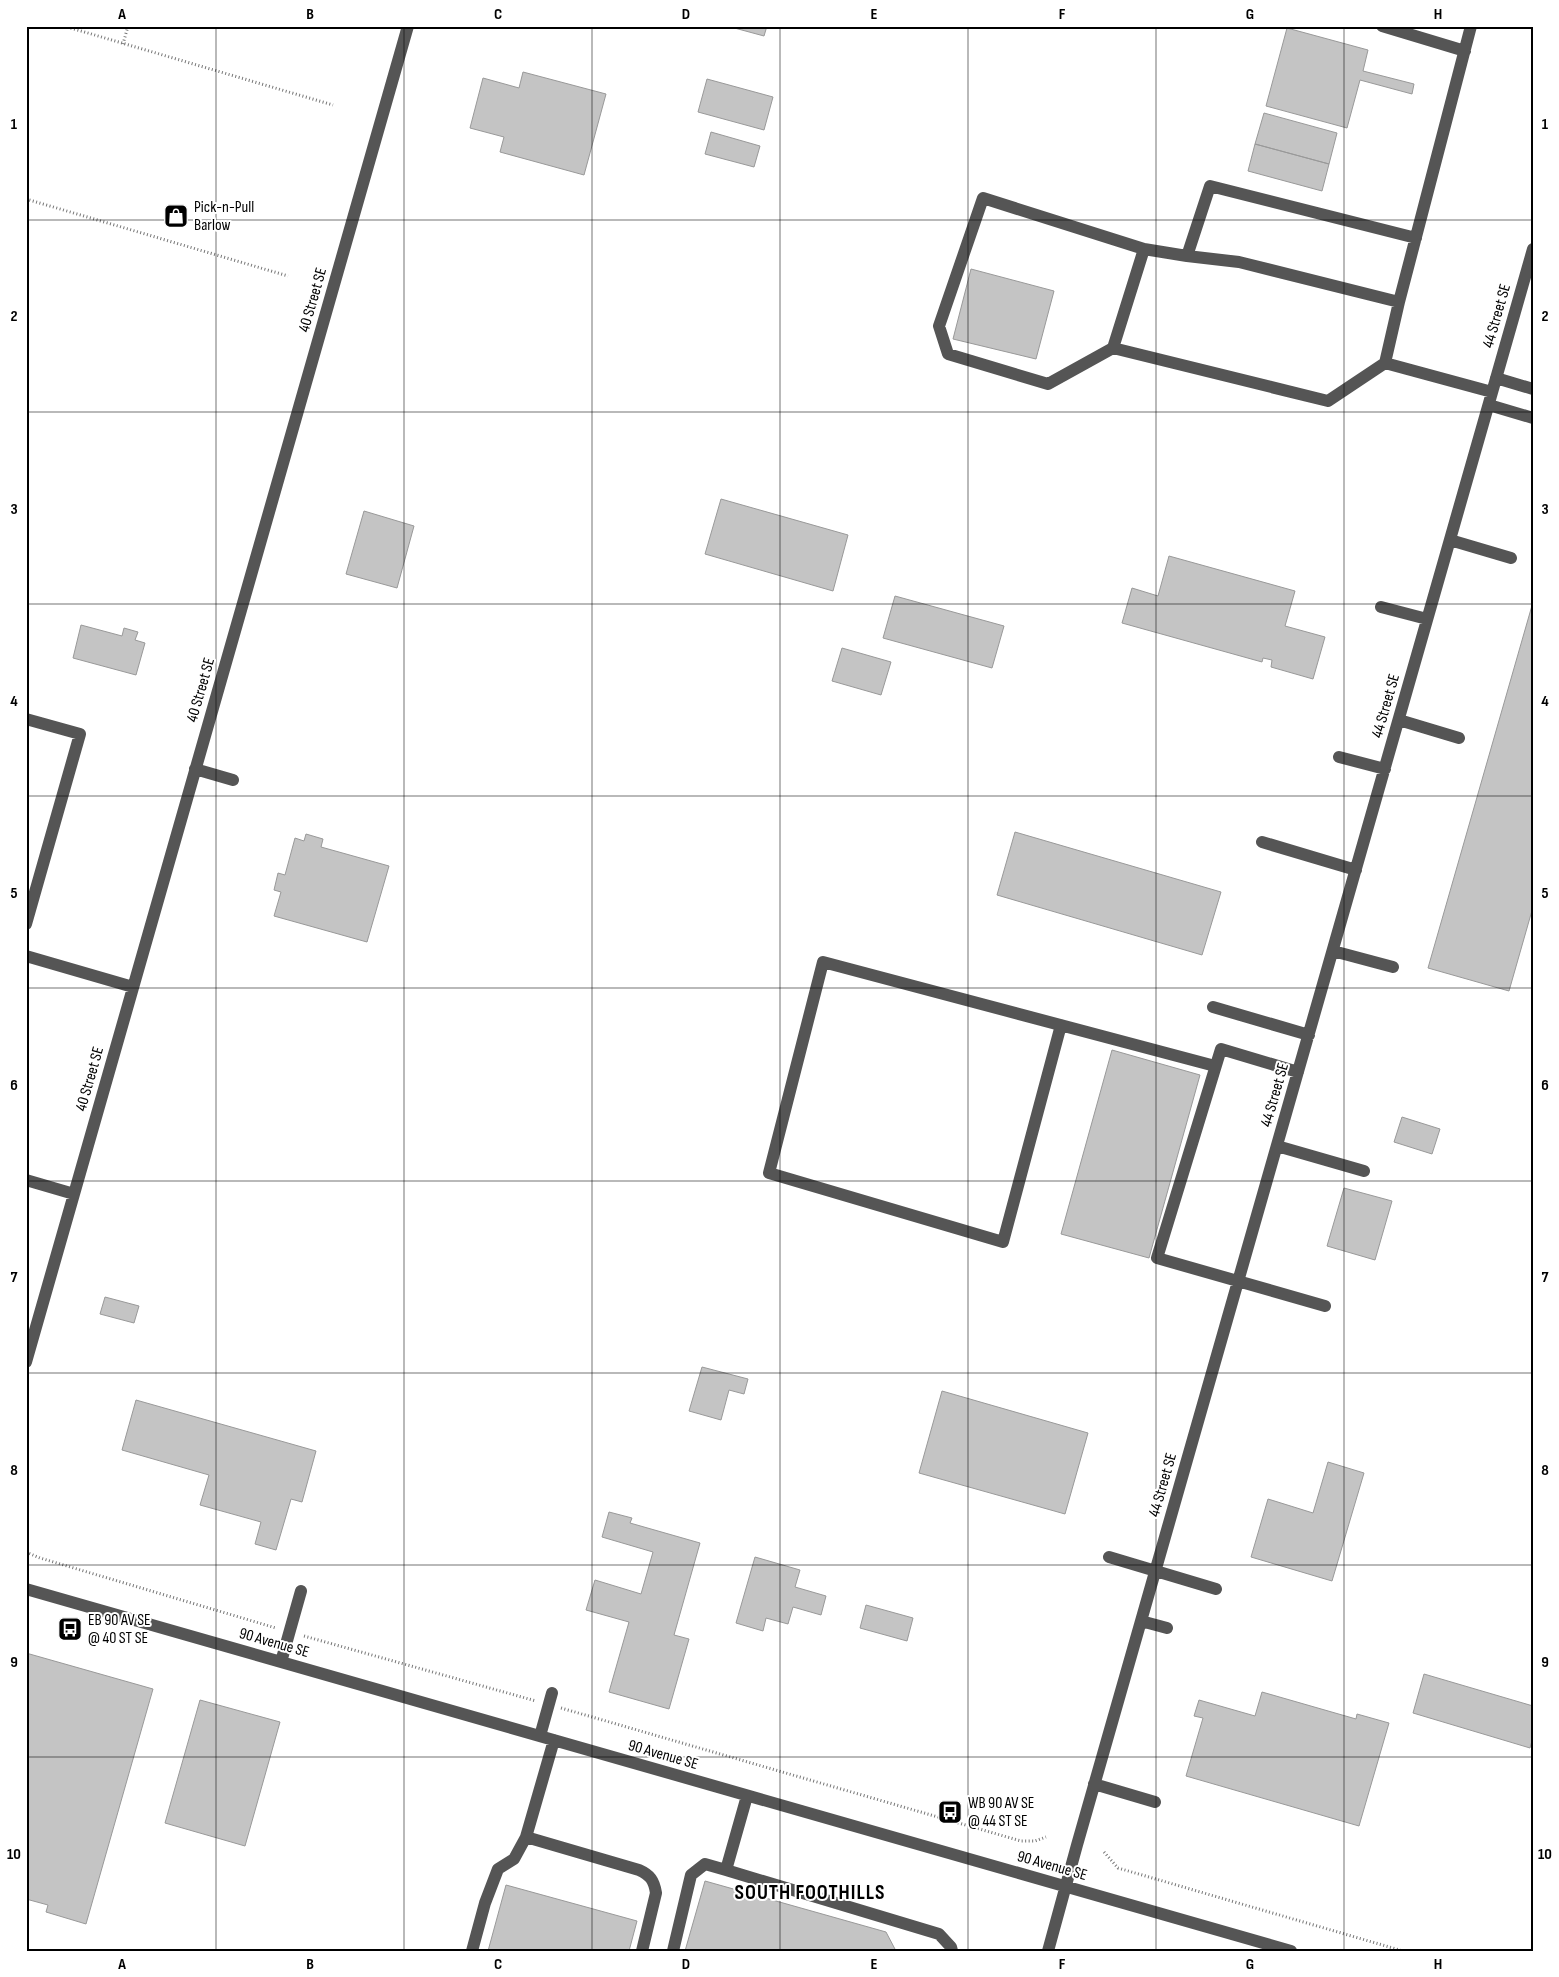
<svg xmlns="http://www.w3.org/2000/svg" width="1559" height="1977" font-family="'Sofia Sans Condensed',sans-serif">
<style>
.building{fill:#c4c4c4;stroke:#999}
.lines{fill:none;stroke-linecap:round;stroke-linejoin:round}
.path{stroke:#777;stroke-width:3;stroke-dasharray:1 2.5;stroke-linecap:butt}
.minor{stroke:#555;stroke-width:12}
.grid{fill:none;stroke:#000;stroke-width:1;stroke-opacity:0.55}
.labels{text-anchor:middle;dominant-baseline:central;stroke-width:4;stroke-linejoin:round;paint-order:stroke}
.poi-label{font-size:16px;fill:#000;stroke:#fff;text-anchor:start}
.street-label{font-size:16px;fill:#000;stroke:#fff}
.district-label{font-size:21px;font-weight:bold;letter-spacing:1px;fill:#000;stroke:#fff}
.neatline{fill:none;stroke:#000;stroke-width:2}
.grid-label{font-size:16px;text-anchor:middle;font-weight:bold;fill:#000}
</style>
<rect width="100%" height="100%" fill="#fff"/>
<path class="building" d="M727,26H767L764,36Z
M1287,28L1368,50L1363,71L1414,84L1412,94L1360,80L1347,128L1266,106Z
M523,72L606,94L584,175L500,152L504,137L470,128L483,78L519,88Z
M707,79L773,97L764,130L698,112Z
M1264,113L1337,133L1329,164L1255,144Z
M711,132L760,146L754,167L705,154Z
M1255,144L1329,164L1322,191L1248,171Z
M971,269L1054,291L1036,359L953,339Z
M721,499L848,535L833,591L705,554Z
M364,511L414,526L397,588L346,574Z
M1169,556L1295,591L1285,626L1325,637L1313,679L1271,667L1272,660L1263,658L1262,662L1122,623L1132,588L1158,596Z
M895,596L1004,626L992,668L883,638Z
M1533,602V907L1509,991L1428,968Z
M81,625L122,636L124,628L138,632L135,640L145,643L136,675L73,658Z
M842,648L891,662L881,695L832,681Z
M1015,832L1221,892L1202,955L997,895Z
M306,834L323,839L321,847L389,866L367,942L274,916L281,892L274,890L278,873L285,875L295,838L304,841Z
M1112,1050L1200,1075L1149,1258L1061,1234Z
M1402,1117L1440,1129L1432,1154L1394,1142Z
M1344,1188L1392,1201L1375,1260L1327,1246Z
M105,1297L139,1306L134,1323L100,1314Z
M702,1367L748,1379L744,1394L729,1390L721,1420L689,1411Z
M942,1391L1088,1433L1065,1514L919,1473Z
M136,1400L316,1451L302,1502L291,1499L276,1550L255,1544L261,1522L200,1505L209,1475L122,1450Z
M1328,1462L1364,1473L1332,1581L1251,1557L1268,1499L1313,1513Z
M609,1512L632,1518L630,1523L700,1543L674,1635L689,1639L669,1709L609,1692L629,1622L586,1610L595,1580L641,1594L653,1552L602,1537Z
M755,1557L800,1570L795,1587L826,1596L821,1615L793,1607L788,1624L766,1618L763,1631L736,1623Z
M866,1605L913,1618L907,1641L860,1628Z
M26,1653L153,1689L86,1924L46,1912L48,1905L26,1899Z
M1424,1674L1533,1706V1737L1530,1748L1413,1713Z
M1262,1692L1356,1719L1357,1714L1389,1723L1359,1826L1186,1776L1203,1718L1194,1716L1199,1700L1255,1716Z
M200,1700L280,1722L245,1846L165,1823Z
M705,1881L886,1932L896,1951H685Z
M506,1885L637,1921L629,1951H488Z"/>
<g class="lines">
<path class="path" d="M64,26L333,105
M123,44L128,26
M26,199L288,276
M26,1552L40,1558L276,1628
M304,1636L536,1701
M561,1708L1021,1841H1035L1046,1837
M1104,1852L1118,1868L1403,1951"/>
<path class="minor" d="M1382,26L1465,51
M1187,256L1210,186L1416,238
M1399,302L1239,262L1187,256L1144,249L983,198L939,326L948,354L1048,384L1113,348L1328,401L1385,363L1399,302L1471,26
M1113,348L1144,249
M1385,363L1492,392
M1496,378L1533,389
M1489,405L1533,418
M1450,540L1511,558
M1381,607L1427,619
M26,719L80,734L26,924
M1399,720L1459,738
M1339,757L1385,769
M195,769L233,780
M1262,842L1356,870
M1333,951L1393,967
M26,956L133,987
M1213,1007L1309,1035
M1061,1025L1003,1242L769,1173L823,962L1215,1066
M1298,1072L1221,1049L1157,1258L1325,1306
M1277,1146L1364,1171
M26,1180L74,1194
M26,1362L408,26
M1109,1557L1216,1589
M26,1589L1291,1951
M1141,1621L1167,1628
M281,1662L301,1591
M540,1736L552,1693
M1094,1784L1155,1802
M747,1796L726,1870L939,1934L951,1947L952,1951
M526,1837L639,1870C650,1875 654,1880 656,1893L642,1951
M472,1951L485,1903L498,1869L514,1859L526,1837L554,1740
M673,1951L691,1875L705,1864L726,1870
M1048,1951L1077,1845L1533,249"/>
</g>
<path class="grid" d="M216,26V1951M404,26V1951M592,26V1951M780,26V1951M968,26V1951M1156,26V1951M1344,26V1951M26,220H1533M26,412H1533M26,604H1533M26,796H1533M26,988H1533M26,1181H1533M26,1373H1533M26,1565H1533M26,1757H1533"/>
<defs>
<g id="shop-square" transform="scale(1.25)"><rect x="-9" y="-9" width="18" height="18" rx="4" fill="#000" stroke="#fff"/><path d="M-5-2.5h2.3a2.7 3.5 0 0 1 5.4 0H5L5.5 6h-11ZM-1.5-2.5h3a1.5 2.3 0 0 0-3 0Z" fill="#fff"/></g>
<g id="bus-square" transform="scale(1.25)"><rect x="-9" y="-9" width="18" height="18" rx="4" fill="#000" stroke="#fff"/><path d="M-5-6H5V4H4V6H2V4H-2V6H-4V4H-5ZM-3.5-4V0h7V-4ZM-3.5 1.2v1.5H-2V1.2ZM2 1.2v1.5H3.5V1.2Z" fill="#fff"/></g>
</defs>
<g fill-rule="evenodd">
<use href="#shop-square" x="176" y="216"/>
<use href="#bus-square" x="70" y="1629"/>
<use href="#bus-square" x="950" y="1812"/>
</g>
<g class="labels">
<g class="poi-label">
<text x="194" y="207">Pick-n-Pull<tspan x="194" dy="18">Barlow</tspan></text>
<text x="88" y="1620">EB 90 AV SE<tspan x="88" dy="18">@ 40 ST SE</tspan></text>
<text x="968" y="1803">WB 90 AV SE<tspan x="968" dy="18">@ 44 ST SE</tspan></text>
</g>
<g class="street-label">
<text transform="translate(313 300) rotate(-74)">40 Street SE</text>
<text transform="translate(1497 316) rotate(-74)">44 Street SE</text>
<text transform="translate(201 690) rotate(-74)">40 Street SE</text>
<text transform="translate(1386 706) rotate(-74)">44 Street SE</text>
<text transform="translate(90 1079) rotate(-74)">40 Street SE</text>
<text transform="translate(1275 1095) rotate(-74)">44 Street SE</text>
<text transform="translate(1163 1485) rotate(-74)">44 Street SE</text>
<text transform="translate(274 1643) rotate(16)">90 Avenue SE</text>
<text transform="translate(663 1755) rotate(16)">90 Avenue SE</text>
<text transform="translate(1052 1866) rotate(16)">90 Avenue SE</text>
</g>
<g class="district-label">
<text x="810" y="1892">SOUTH FOOTHILLS</text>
</g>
</g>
<rect width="1559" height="1977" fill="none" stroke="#ffffff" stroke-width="55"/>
<rect x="28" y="28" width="1504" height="1922" class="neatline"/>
<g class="grid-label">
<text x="122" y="19">A</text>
<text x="310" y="19">B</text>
<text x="498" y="19">C</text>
<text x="686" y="19">D</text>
<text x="874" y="19">E</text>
<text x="1062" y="19">F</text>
<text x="1250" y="19">G</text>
<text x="1438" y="19">H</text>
<text x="14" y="129">1</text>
<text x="1545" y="129">1</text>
<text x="14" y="321">2</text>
<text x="1545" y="321">2</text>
<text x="14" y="514">3</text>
<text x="1545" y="514">3</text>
<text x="14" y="706">4</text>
<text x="1545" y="706">4</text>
<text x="14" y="898">5</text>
<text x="1545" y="898">5</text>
<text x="14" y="1090">6</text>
<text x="1545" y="1090">6</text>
<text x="14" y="1282">7</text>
<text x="1545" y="1282">7</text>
<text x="14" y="1475">8</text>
<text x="1545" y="1475">8</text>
<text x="14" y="1667">9</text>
<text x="1545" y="1667">9</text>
<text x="14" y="1859">10</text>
<text x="1545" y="1859">10</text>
<text x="122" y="1969">A</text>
<text x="310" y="1969">B</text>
<text x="498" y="1969">C</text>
<text x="686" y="1969">D</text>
<text x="874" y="1969">E</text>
<text x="1062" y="1969">F</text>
<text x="1250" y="1969">G</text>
<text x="1438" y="1969">H</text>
</g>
</svg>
